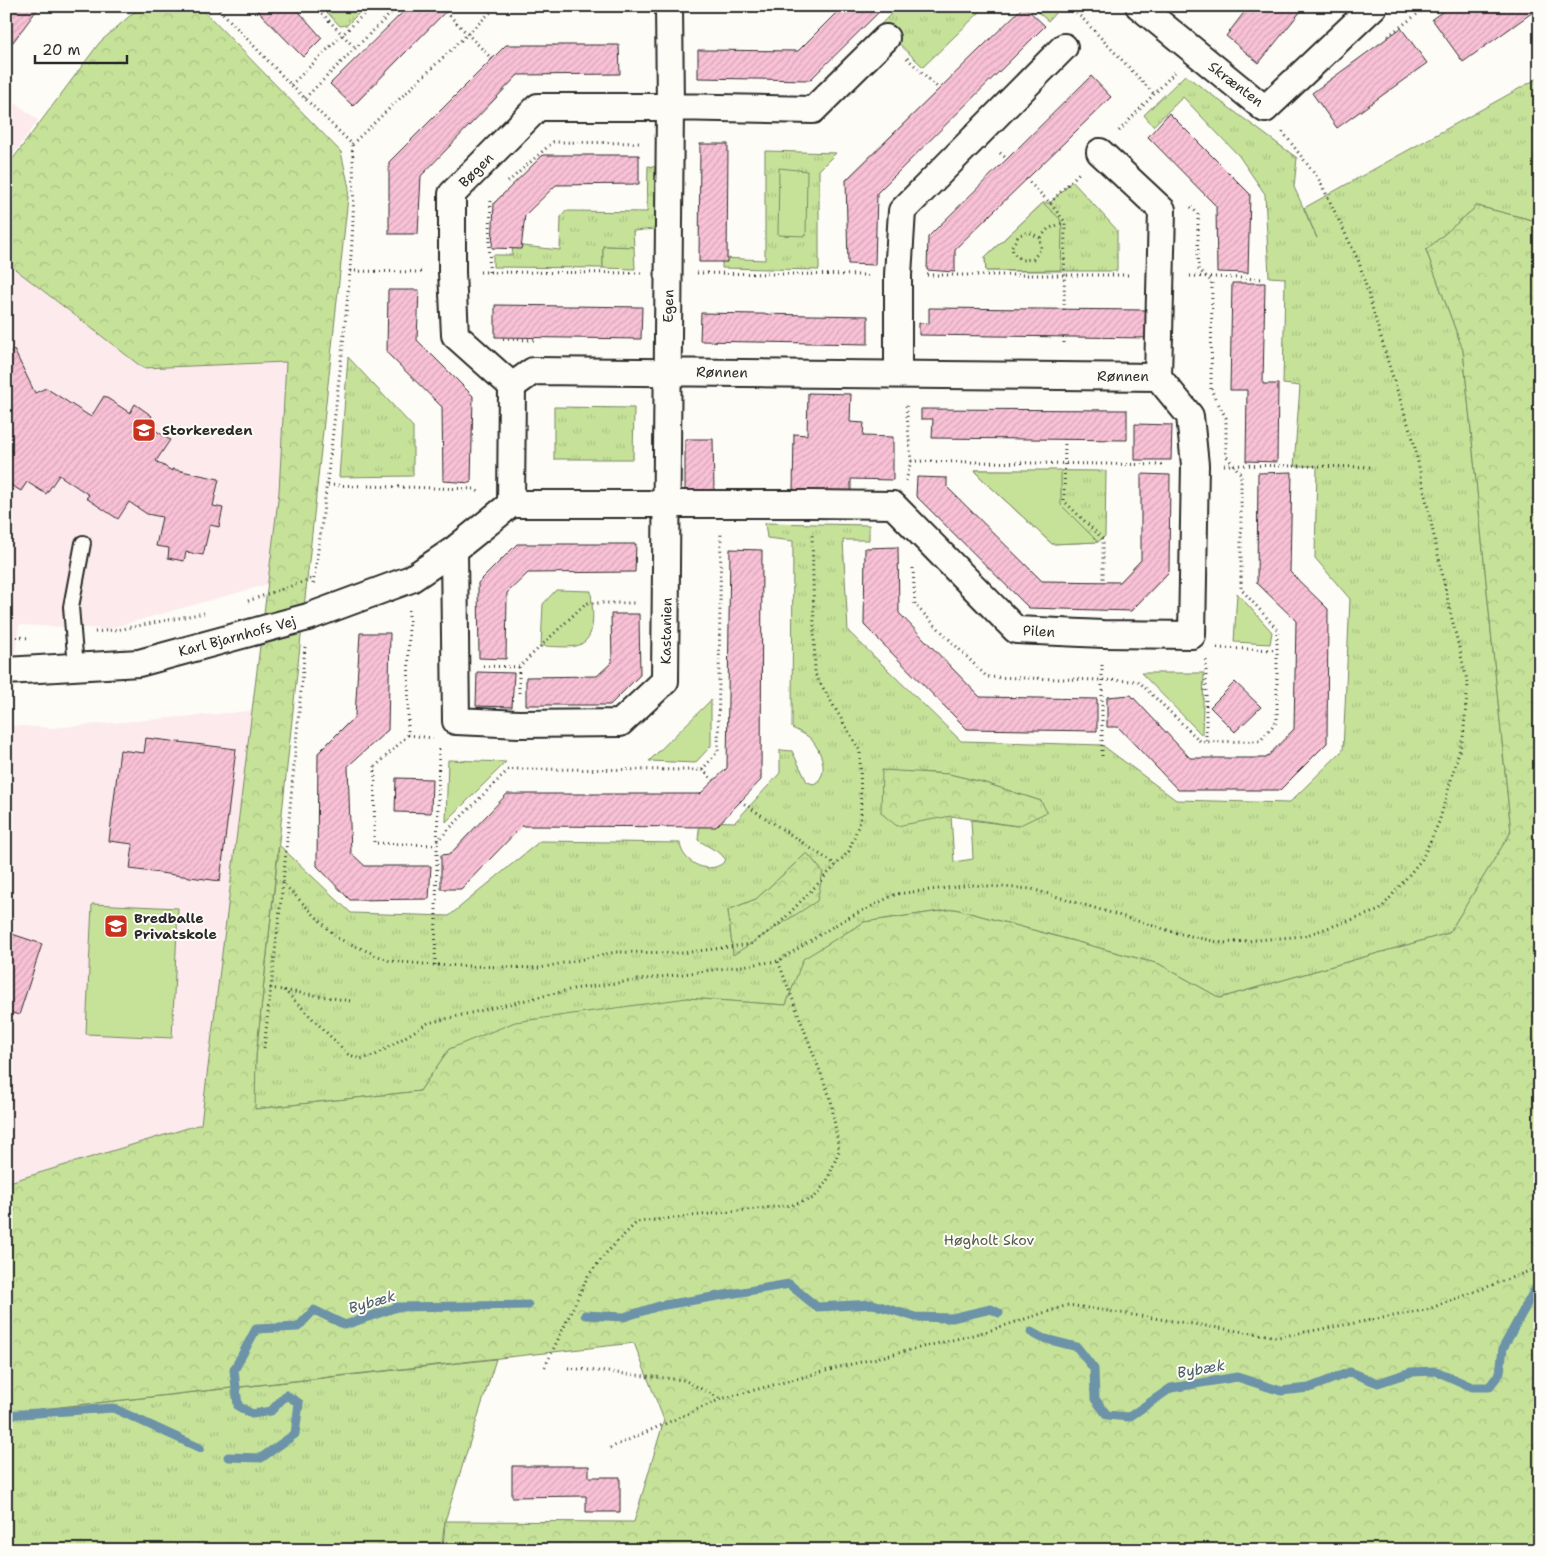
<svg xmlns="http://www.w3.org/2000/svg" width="1546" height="1556" font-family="'Shantell Sans',sans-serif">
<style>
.built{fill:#fceaed}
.grass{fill:url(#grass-tufts);stroke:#788662;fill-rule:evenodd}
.forest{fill:url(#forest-crowns);stroke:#788662}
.park{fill:#c6e299;stroke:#788662}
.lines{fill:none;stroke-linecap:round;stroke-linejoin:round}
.stream{stroke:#6c93a7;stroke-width:9}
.building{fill:url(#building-hatch);stroke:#2b2b2b}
.lane-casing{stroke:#2b2b2b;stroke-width:18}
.street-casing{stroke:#2b2b2b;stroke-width:30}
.path{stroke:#2b2b2b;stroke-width:3;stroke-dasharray:1 4;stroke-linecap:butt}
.lane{stroke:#fdfcf7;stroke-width:14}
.street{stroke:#fdfcf7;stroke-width:26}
.labels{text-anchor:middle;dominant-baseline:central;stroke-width:4;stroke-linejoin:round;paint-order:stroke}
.street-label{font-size:14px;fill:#2b2b2b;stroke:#fdfcf7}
.poi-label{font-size:14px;font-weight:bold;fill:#2b2b2b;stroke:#fdfcf7;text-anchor:start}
.park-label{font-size:14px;fill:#525946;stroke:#fdfcf7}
.water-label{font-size:15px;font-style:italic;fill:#4b5f69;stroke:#fdfcf7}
</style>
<defs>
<pattern id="grass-tufts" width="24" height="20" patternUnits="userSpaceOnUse" patternTransform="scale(1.25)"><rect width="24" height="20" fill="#c6e299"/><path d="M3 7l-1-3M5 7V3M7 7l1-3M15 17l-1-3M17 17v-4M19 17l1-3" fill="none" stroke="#aac284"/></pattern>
<pattern id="forest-crowns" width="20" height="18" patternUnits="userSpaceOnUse" patternTransform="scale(1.25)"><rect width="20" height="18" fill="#c6e299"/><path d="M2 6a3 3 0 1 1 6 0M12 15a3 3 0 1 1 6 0" fill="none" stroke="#aac284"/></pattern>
<pattern id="building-hatch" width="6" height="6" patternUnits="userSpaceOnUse" patternTransform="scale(1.25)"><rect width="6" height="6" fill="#f9c1d6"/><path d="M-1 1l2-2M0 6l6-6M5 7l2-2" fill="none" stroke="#d6a6b8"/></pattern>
</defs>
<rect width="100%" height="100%" fill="#fdfcf7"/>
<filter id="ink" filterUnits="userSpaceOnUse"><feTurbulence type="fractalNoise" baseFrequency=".02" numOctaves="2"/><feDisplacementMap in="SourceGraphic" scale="10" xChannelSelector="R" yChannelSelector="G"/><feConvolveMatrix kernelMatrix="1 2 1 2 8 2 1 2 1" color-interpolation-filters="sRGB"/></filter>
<g filter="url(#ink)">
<path class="built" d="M6,96L38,120L6,165Z
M6,262L143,368L286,361L279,492L268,584L107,629L19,625L6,715Z
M252,711L201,1124L6,1183V725L52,728Z"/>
<path class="grass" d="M321,6H366L347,25L340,26Z
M899,6H986L923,67L880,25Z
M1031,6H1051L1057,11L1048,21Z
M1185,75L1297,158L1294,187L1317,238L1304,208L1540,77V222L1477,206L1426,250L1463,350L1511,832L1449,933L1220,998L1159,964L955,909L864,922L804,959L786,1005L687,998L449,1049L420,1091L254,1109L256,1056L279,845L351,913L449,916L540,841L680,843C682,864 712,877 726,860L721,854L698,840L700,821L735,822L780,773V750L792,751L807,782L814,784C831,774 821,750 810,738C805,734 798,731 792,728L793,541L767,538L765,523L869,525V540H843L848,631L961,741L1102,745L1176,800L1289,803L1343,750L1350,599L1315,558L1317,466H1294L1300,386L1283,384L1285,278L1269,277L1265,194L1239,156L1183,97L1153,126L1144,115ZM920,772L949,774L982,782L1041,801L1017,826L971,820L973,859L954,862L951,816ZM807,853L823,872L733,954L728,910L756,899Z
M765,151L836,153L819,170V270L722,268V258L765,260Z
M648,166L655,167V229L633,231L634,247L603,246V268L493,267V255H512L513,245L560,250L561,217L566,211L647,212Z
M1072,181L1117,230V271H986L985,257L1043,203H1050Z
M348,357L413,427V476L339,477Z
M554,407L634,408L633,459H554Z
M975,470L1106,471L1105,536L1098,542L1052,544L980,477Z
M496,1359L445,1521L441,1550H6V1413Z"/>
<path class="forest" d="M141,6H199L341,152L349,188L256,1056L255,1109L420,1091L449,1049L515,1022L687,998L786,1005L803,959L864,922L955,909L1159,964L1220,998L1449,933L1511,832L1463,350L1426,250L1477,206L1540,222V1550H443L445,1521L634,1522L664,1420L634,1343L6,1413V1183L201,1124L279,492L286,362L143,368L6,262V168L100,42Z
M882,770L949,774L982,782L1041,801L1047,812L1018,826L951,816L897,826L881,813Z
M807,853L823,872L817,901L733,955L728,910L756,899Z"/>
<path class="park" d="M779,168L807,171L806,236L778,235Z
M1043,203L1060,219L1062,229L1061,270L986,271L985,257Z
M603,246L634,247L635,269L603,268Z
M975,470H1061V505L1098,542L1052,544L980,477Z
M556,590L591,591C592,609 599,640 576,646C566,648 552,646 541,646L543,604Z
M1237,593L1272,632L1270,644L1234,642Z
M1141,673H1204L1202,735Z
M711,700V746L695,763L649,761Z
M448,760L506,762L446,822Z
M92,904L178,908L172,1038L86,1034Z"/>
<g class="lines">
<path class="stream" d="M585,1315L624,1317L659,1306L789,1284L817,1307L873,1304L915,1317L952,1318L991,1309L999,1313
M1031,1332L1042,1338L1077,1347L1094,1369L1095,1399L1107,1415L1129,1417L1171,1388L1237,1377L1281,1391L1309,1388L1350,1372L1378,1383L1411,1372L1436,1371L1472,1387H1489L1500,1373L1503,1348L1534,1291L1540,1289
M6,1415L113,1408L200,1448
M228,1457L261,1458L295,1434L299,1403L286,1395L271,1411L252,1414L238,1406L234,1370L256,1329L298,1327L314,1310L345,1325L397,1307L528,1305"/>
</g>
<path class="building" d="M6,6L39,7L13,42L6,37Z
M253,6H294L322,38L303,57Z
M409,6H451L353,106L330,84Z
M843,6H885L810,80L698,78V50L798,51Z
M1024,6L1045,26L877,193L875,265L848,264L846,180Z
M1249,6H1305L1259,63L1226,36Z
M1450,6H1540V7L1463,62L1432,19Z
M1401,28L1427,63L1337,128L1312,93Z
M506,45H619L620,74L518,75L421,176L418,234H389V162Z
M1091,76L1111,97L955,249V272L927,270L928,237Z
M1169,113L1250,194L1248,273L1217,272L1216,206L1148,137Z
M700,144H728L727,262H699Z
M543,155H639V184L556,185L525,215L521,249L492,248L494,203Z
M1232,283H1265L1263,384H1278L1277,462L1246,461L1247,390H1230Z
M388,290H419L417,340L473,396L471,483L443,481L442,407L387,353Z
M495,305L642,307L641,339L495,337Z
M929,308L1148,310V338L919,335V323L929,324Z
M701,313L868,316V344L700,341Z
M14,350L35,393L46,388L91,417L104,396L130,413L135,404L152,416L146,424L170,440L156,461L172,471V469L219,479L213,506L223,508L219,527L210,525L203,555L186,552L184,561L168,558L169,548L156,546L162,517L147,514L129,502L118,519L86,498L89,495L59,475L46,494L27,482L21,491L6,482V353Z
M808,393L851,394L850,422L864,423L863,436L893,437V480L851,479V493L793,492L794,434L807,435Z
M921,409L1127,410V440L932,438L933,419H921Z
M1135,424L1172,425L1171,460H1135Z
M685,439H713L714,491H685Z
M1292,472L1290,572L1328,609L1327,743L1280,790H1178L1118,727H1107V697L1131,695L1190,758H1266L1294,729L1296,621L1257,583L1258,473Z
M1141,474L1170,475L1169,572L1131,611L1029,608L916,496L917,477L947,478V487L1042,581L1120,582L1141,560Z
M517,544H636L635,572L528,573L507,593L506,659L479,658L478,583Z
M898,547L899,613L980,697L1097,699V731L967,729L864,625L865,548Z
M730,549L762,550L761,780L716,827L522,826L461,889H441V855L450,854L507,794H700L727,768Z
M611,614H639L640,675L610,705H526V677L597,676L612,662Z
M360,633H390L388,730L348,766L351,853L365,866H431L429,899L350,900L317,866L318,753L355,716Z
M477,672L514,673L512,707L476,706Z
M1235,682L1261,707L1235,732L1210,707Z
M146,738L236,749L220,881L130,869L133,844L109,841L120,750L144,753Z
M396,778L432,779L431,813L395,812Z
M6,932L42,944L19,1015L6,1011Z
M512,1466H589V1477H620V1512H586V1496L512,1497Z"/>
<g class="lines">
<g class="lane-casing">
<path id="lane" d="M76,667L71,607L83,543"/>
</g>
<g class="street-casing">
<path id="street" d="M1139,6L1265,109L1374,6
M1100,152L1162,210L1158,377
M898,374V275L902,211L1064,47
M512,386L455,335L452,272V194L538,107H670L813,110L886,38
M511,504L512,386L533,371L1158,377
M454,550L456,721L519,724L620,723L665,681L670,107L669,6
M6,671L139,663L308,617L411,579L454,550L511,504H811L893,505L1016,630L1103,634L1192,635L1195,465L1190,416L1158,377"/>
</g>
<path class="path" d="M216,6L291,85L352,144C357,214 349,284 342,353C333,430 325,507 313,584
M315,6L355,48
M1069,6L1083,19L1154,94
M446,12L492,59
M1388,36L1428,6
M907,58L939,89
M291,85L372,6
M305,98L398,6
M1119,131L1175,72
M352,144L494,9L540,6
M1000,153L1007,159
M1026,179L1050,203L1065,222L1064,310
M508,182L553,142L642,143
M1050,203L1080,172
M1191,207L1198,214V269L1212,282L1211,389L1215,398
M1040,238L1029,232L1019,235L1012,246L1013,253L1022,260L1033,259L1041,249L1040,238L1048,229L1065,222
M350,271L423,272
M480,272L641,273
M489,272L491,198
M697,273L868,275
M927,275H1131
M1190,276L1264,279
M1064,337V347
M503,339L534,340
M1065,439L1064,501L1103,539V579
M911,461L1165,465
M1224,465L1373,467
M906,481L911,461L906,403
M328,485L474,489L479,492
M913,568L915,605L987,677L1138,681L1201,742L1260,741L1277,721V629L1241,589V474L1226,456V418L1218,403
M248,601L314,578
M409,610L408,735L375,767L374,843L437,845
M95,632L122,629L204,613
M6,637L31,638
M305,647L283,883L337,938L390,961L435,965L540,968L616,952L683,953L751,944L778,925L836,865L849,851L861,818L860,751L815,674L812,532
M1217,648L1277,650
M1206,660V742
M483,666L519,667L586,603H636
M519,667V694
M408,735L433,738
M1102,756V662
M702,770L714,780
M740,801L836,865
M437,841L509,769L702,770L718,751L721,532
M435,965L439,745
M270,988L351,1001
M284,990L348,1054L360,1059L374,1056L428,1023L573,989L778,961L842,921L896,894L972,885L1032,889L1177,933L1222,943L1304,936L1380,910L1422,859L1439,822L1463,738L1468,684L1451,615L1413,439L1388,362L1359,262L1320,181L1282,131
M264,1048L283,883
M545,1367L588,1276L607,1252L637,1222L792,1205L814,1198L827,1181L839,1151L831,1100L778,961
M568,1368L684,1380L721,1399
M610,1448L721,1399L840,1367L985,1332L1068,1305L1278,1337L1426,1310L1540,1267"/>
<use href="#lane" class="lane"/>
<use href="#street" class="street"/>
</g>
</g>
<defs>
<g id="school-square" transform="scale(1.25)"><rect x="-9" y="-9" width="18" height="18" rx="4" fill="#c8321e" stroke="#fdfcf7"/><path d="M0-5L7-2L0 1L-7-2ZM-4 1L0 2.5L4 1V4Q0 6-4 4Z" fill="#fff"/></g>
</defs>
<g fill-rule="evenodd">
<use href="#school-square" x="144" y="430"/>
<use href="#school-square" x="116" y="926"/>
</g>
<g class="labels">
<g class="street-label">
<text transform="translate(1236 84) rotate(37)">Skrænten</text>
<text transform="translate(476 170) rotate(-45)">Bøgen</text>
<text transform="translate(668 306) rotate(-89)">Egen</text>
<text transform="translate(722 372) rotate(1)">Rønnen</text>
<text x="1123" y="376">Rønnen</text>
<text transform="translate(666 631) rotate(-89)">Kastanien</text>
<text transform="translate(1039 631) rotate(3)">Pilen</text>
<text transform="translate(237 636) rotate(-15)">Karl Bjarnhofs Vej</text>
</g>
<g class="poi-label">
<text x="162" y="430">Storkereden</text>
<text x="134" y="918">Bredballe<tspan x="134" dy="16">Privatskole</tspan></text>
</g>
<g class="park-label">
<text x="989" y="1240">Høgholt Skov</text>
</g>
<g class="water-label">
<text transform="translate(372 1302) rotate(-16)">Bybæk</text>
<text transform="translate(1201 1369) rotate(-10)">Bybæk</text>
</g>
</g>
<rect width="1546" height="1556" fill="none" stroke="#fdfcf7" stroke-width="25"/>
<rect x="12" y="12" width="1521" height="1531" fill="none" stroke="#2b2b2b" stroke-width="2" filter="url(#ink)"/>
<path d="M35 55v8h92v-8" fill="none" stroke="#2b2b2b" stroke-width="2.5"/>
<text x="42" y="55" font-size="15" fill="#2b2b2b" stroke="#fdfcf7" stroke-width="4" paint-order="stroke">20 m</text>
</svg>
